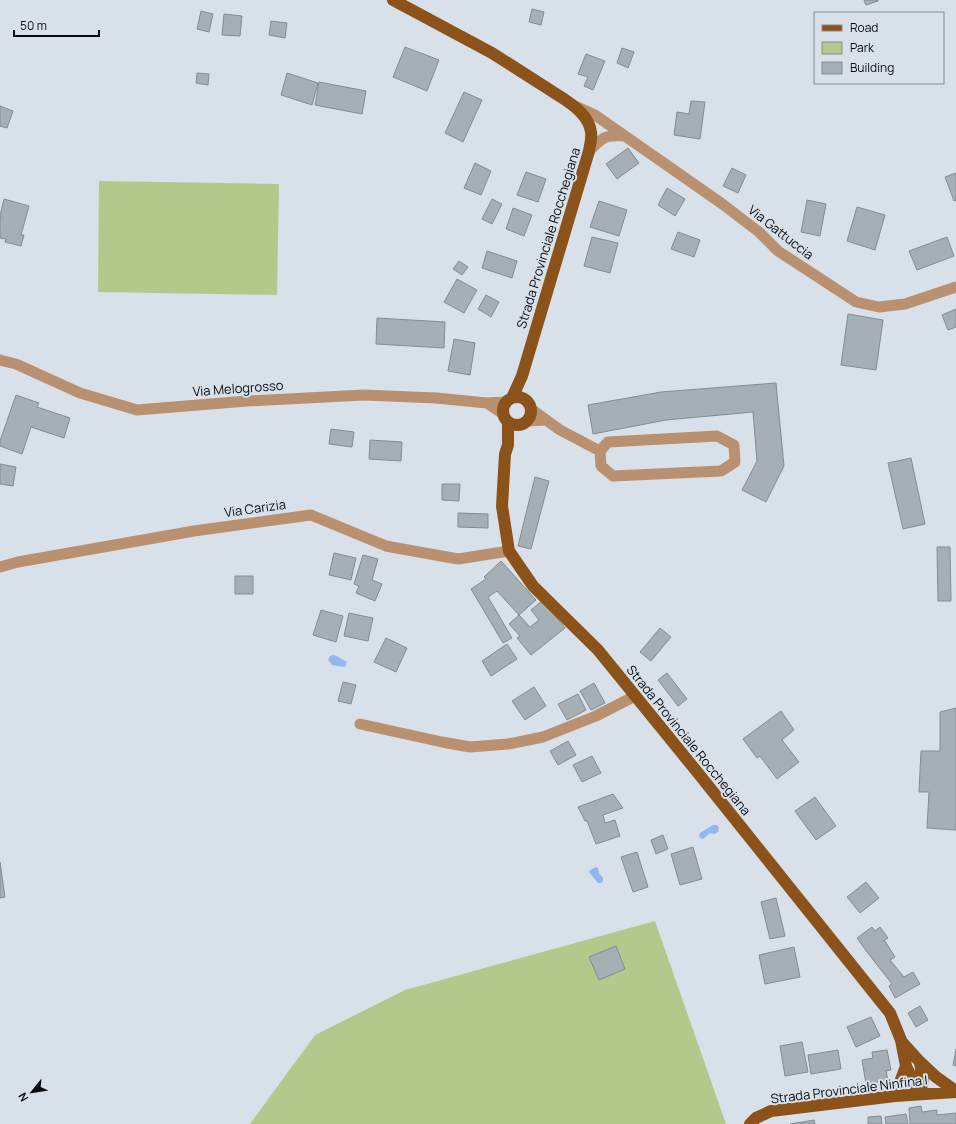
<svg xmlns="http://www.w3.org/2000/svg" width="956" height="1124" font-family="Manrope,sans-serif">
<style>
.green{fill:#b5c88c}
.water{fill:#92b6ee}
.building{fill:#a6aeb6;stroke:#848c93}
.lines{fill:none;stroke-linecap:round;stroke-linejoin:round}
.minor{stroke:#ba9170;stroke-width:11}
.major{stroke:#8b521a;stroke-width:12}
.labels{text-anchor:middle;dominant-baseline:central;stroke-width:4;stroke-linejoin:round;paint-order:stroke}
.street-label{font-size:13px;fill:#090c0f;stroke:#d8e0e9}
</style>
<rect width="100%" height="100%" fill="#d8e0e9"/>
<path class="green" d="M99,181L279,184L277,295L98,292Z
M655,921L726,1124H250L315,1035L405,990Z"/>
<path class="water" d="M333,655C336,655 343,660 347,662L345,667L332,665L328,660L330,656Z
M713,825H717L719,828L718,832L714,834L710,833L703,839L700,838L699,836L700,833Z
M596,867L598,868L599,873L603,878V881L601,883H598L589,872L590,870Z"/>
<path class="building" d="M864,0H878V1L866,5Z
M532,9L544,12L541,25L529,22Z
M201,11L213,14L209,32L197,29Z
M224,14L242,16L240,36L222,35Z
M271,21L287,23L285,38L269,35Z
M405,47L439,60L427,91L393,77Z
M622,48L634,52L628,68L617,63Z
M586,54L605,61L593,90L584,86L588,77L578,74Z
M197,73L209,74L208,85L196,83Z
M287,73L318,83L312,105L281,95Z
M319,82L366,91L362,114L315,105Z
M464,92L482,100L463,142L445,133Z
M691,101L705,102L700,139L674,135L677,112L689,114Z
M0,106L13,111L7,128L0,126Z
M628,148L639,163L617,179L606,164Z
M475,163L491,171L481,195L464,188Z
M732,168L746,175L738,193L723,186Z
M526,172L546,179L538,202L517,195Z
M956,173V200L954,201L945,177Z
M667,188L685,199L675,216L658,205Z
M4,199L29,206L21,235H24L21,246L5,242L6,239L0,238V222L1,217L0,216Z
M492,199L502,204L492,224L482,219Z
M807,200L826,204L820,236L801,232Z
M599,201L627,210L619,236L590,227Z
M857,207L885,215L875,250L847,241Z
M513,208L532,215L524,236L506,229Z
M678,232L700,240L694,257L671,249Z
M592,237L618,243L610,273L584,266Z
M947,237L954,256L917,270L909,251Z
M487,251L517,261L512,278L482,268Z
M459,261L468,267L462,275L453,269Z
M457,279L477,290L464,313L444,302Z
M486,295L499,302L491,317L478,309Z
M956,309V327L948,330L942,315Z
M848,314L883,320L876,370L841,365Z
M377,318L445,322L444,348L376,344Z
M454,339L475,343L470,375L448,371Z
M776,383L784,466L766,502L742,490L757,461L753,412L666,420L593,434L588,405L661,392Z
M16,395L39,403L37,407L70,418L64,438L31,427L22,454L0,446V441Z
M331,429L354,432L352,447L329,444Z
M370,440L402,442L401,461L369,459Z
M911,458L925,524L903,529L888,463Z
M0,464L16,467L13,486L0,484Z
M535,477L549,481L531,549L518,546Z
M442,484H460L459,501L442,500Z
M458,513L488,514V528L458,527Z
M937,547H950L951,601H938Z
M334,553L356,558L351,580L329,575Z
M363,555L378,559L372,580L382,584L375,601L356,593L359,586L354,584Z
M501,561L536,600L519,615L497,591L488,597L512,638L503,643L471,589L486,579L484,577Z
M235,576H253V594H235Z
M543,600L565,628L531,655L517,638L520,636L509,624L519,615L530,627L539,620L531,610Z
M321,610L343,616L336,642L313,635Z
M349,613L373,618L368,641L344,636Z
M660,628L671,637L651,661L640,652Z
M386,638L407,648L396,672L374,662Z
M507,644L517,659L491,676L482,661Z
M667,673L687,699L678,706L658,680Z
M343,682L356,685L351,704L338,701Z
M594,683L605,703L591,710L580,691Z
M534,687L546,706L525,720L512,701Z
M578,694L586,710L567,720L558,704Z
M956,708V830L927,828L929,792H919L921,751H940V712Z
M781,711L794,730L782,740L799,762L777,779L760,756L757,758L743,739Z
M568,741L576,755L558,765L550,751Z
M592,756L601,773L582,782L573,765Z
M613,794L623,808L603,815L605,823L615,820L620,836L596,844L587,821H585L578,807Z
M815,797L836,826L816,840L795,811Z
M663,835L668,849L656,854L651,840Z
M693,847L702,879L680,885L671,854Z
M637,852L648,887L633,892L621,857Z
M0,862L5,897L0,898Z
M866,882L879,898L860,913L847,897Z
M776,898L785,936L770,939L761,902Z
M872,927L875,931L880,927L888,938L883,941H885L895,957L890,960L904,977L913,972L920,984L895,998L889,986L892,984L867,952L857,938Z
M616,946L625,969L599,980L589,957Z
M794,947L800,977L765,984L759,955Z
M920,1006L928,1020L916,1027L908,1013Z
M871,1017L880,1036L856,1047L847,1027Z
M802,1042L808,1072L785,1076L780,1046Z
M956,1049V1066L953,1065Z
M838,1050L841,1069L811,1074L808,1055Z
M887,1050L891,1070L886,1071L888,1080L866,1084L862,1060L873,1058L872,1052Z
M921,1106L922,1112L937,1110V1115L956,1113V1124H910L909,1108Z
M906,1114L908,1124H886L885,1117Z
M881,1116L882,1124H868V1117Z
M814,1120L815,1124H790Z"/>
<g class="lines">
<path class="minor" d="M575,106L595,115L625,136L721,203L759,232L778,251L856,302L879,307L905,304L956,287
M589,151C604,137 603,135 625,136
M0,360L16,364L80,393L137,410L247,401L364,395L436,398L487,403L506,402
M487,403L503,414
M531,409L560,430L600,451
M527,421L546,420
M717,436L734,445L735,462L721,471L613,476L601,466L600,451L608,442Z
M0,567L18,562L194,531L311,515L386,546L391,547L458,559L509,551
M360,724L442,742L470,747L508,744L543,737L596,716L635,696"/>
<path class="major" d="M393,0L492,53L564,99C576,107 589,117 591,132C592,138 590,145 589,151L522,376L512,398
M503 411a14 14 0 1 1 28 0a14 14 0 1 1-28 0Z
M508,423V445L505,454L502,506L509,551L533,586L598,650L698,773L890,1013L901,1040L906,1066L919,1093
M901,1041L920,1062L936,1077L956,1091
M919,1093L923,1082L920,1062
M895,1096L906,1066
M750,1124L756,1118L771,1111L895,1096L956,1092"/>
</g>
<g class="labels">
<g class="street-label">
<text transform="translate(781 232) rotate(38)">Via Gattuccia</text>
<text transform="translate(548 238) rotate(-73)">Strada Provinciale Rocchegiana</text>
<text transform="translate(238 388) rotate(-4)">Via Melogrosso</text>
<text transform="translate(255 508) rotate(-8)">Via Carizia</text>
<text transform="translate(689 740) rotate(51)">Strada Provinciale Rocchegiana</text>
<text transform="translate(849 1089) rotate(-7)">Strada Provinciale Ninfina I</text>
</g>
</g>
<rect x="814" y="12" width="130" height="72" fill="#d8e0e9" stroke="#858b92"/>
<rect x="822" y="25" width="20" height="6" fill="#8b521a" stroke="#858b92"/>
<text x="850" y="32" font-size="12" fill="#090c0f">Road</text>
<rect x="822" y="42" width="20" height="12" fill="#b5c88c" stroke="#858b92"/>
<text x="850" y="52" font-size="12" fill="#090c0f">Park</text>
<rect x="822" y="62" width="20" height="12" fill="#a6aeb6" stroke="#858b92"/>
<text x="850" y="72" font-size="12" fill="#090c0f">Building</text>
<g transform="translate(32 1092) rotate(240)" stroke="#d8e0e9" stroke-width="3" paint-order="stroke">
<path d="M0-3L7 15L0 10L-7 15Z" fill="#090c0f"/>
<text y="-6" font-size="11" font-weight="bold" text-anchor="middle" fill="#090c0f">N</text>
</g>
<path d="M14 30v6h85v-6" fill="none" stroke="#090c0f" stroke-width="2"/>
<text x="20" y="30" font-size="12" fill="#090c0f" stroke="#d8e0e9" stroke-width="3" paint-order="stroke">50 m</text>
</svg>
